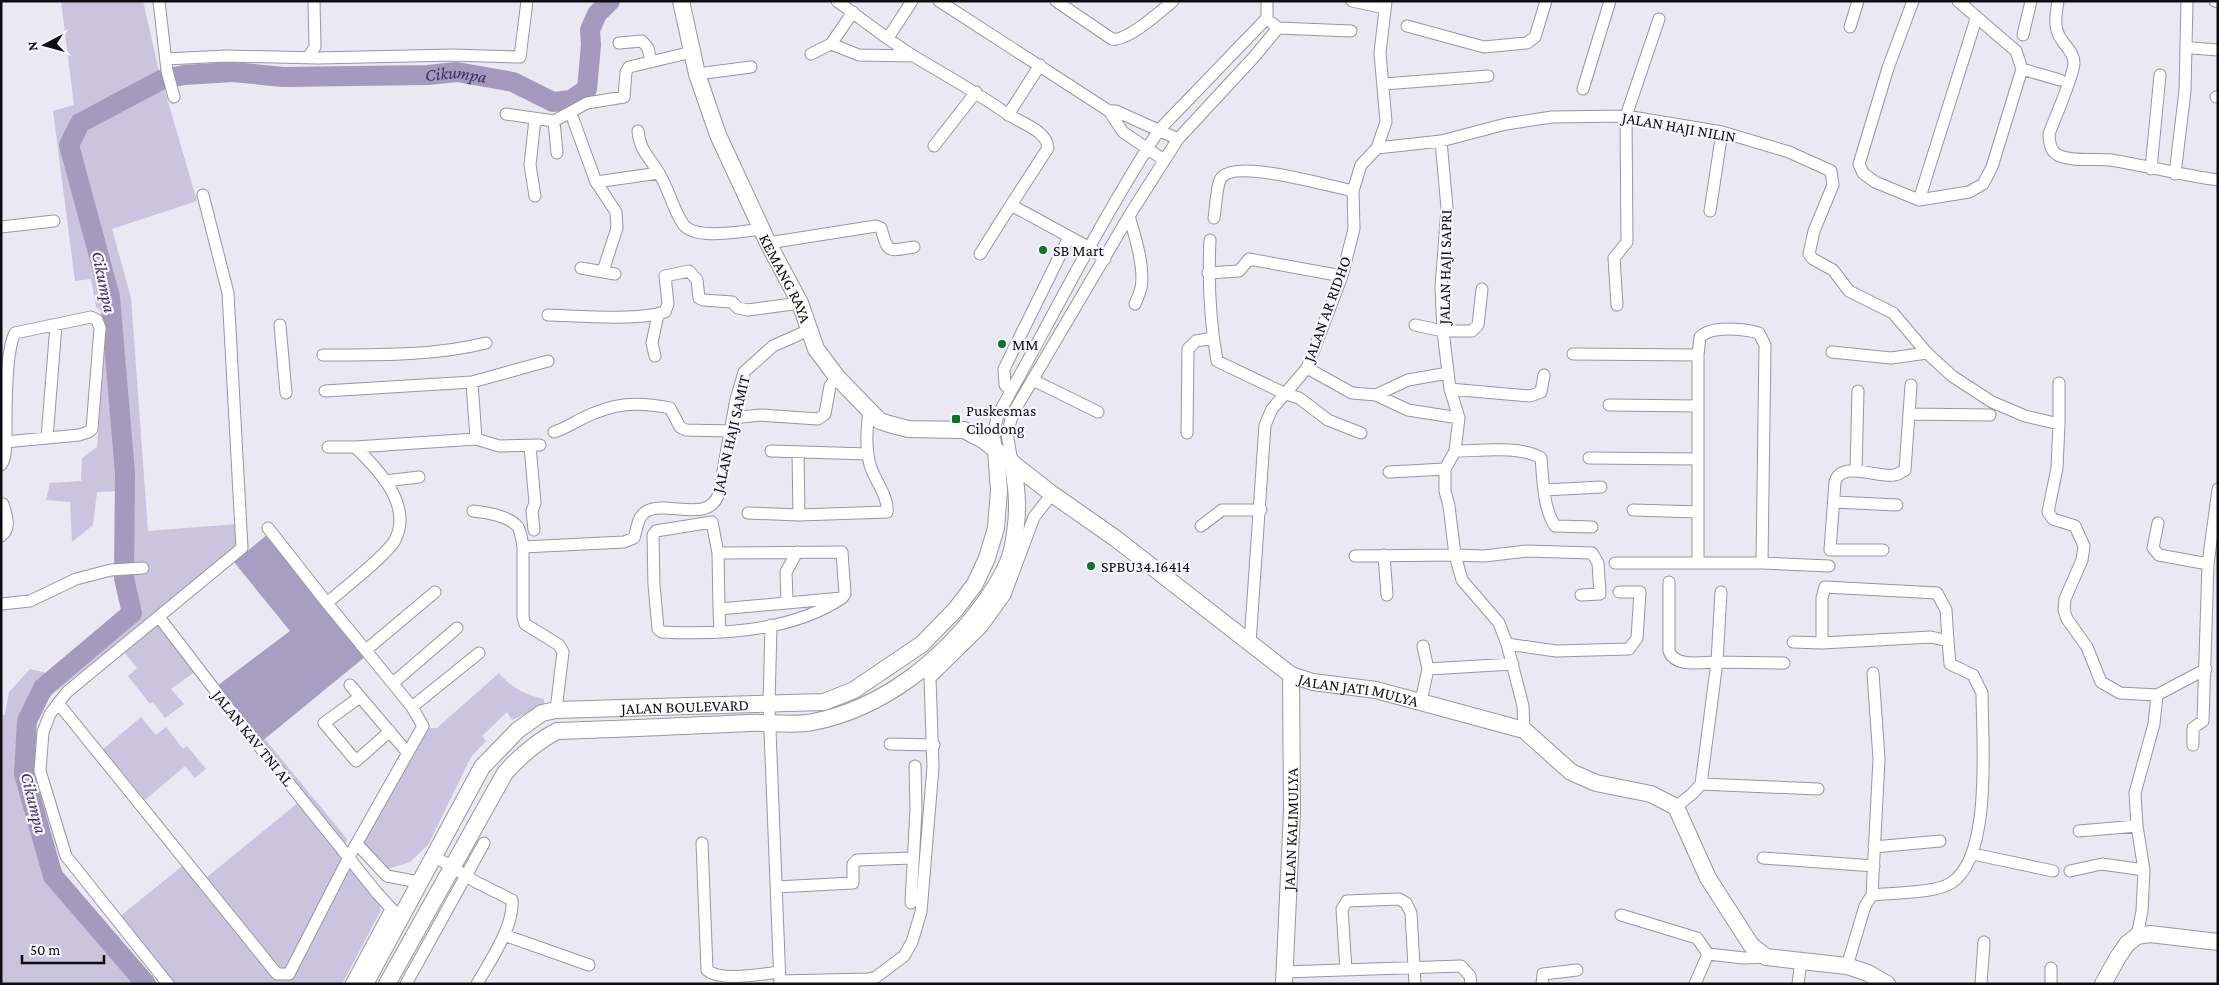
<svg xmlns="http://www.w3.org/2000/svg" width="2219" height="985" font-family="'Crimson Pro',serif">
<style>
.green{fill:#cac4df}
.forest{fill:#a79fc3}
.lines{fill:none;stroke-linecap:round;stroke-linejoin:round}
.river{stroke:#a39abe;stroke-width:20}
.street-casing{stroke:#9896a0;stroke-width:13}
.secondary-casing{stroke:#9896a0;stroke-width:18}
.street{stroke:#fff;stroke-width:11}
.secondary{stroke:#fff;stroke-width:16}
.poi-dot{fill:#0d7425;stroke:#f7f6ff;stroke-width:2}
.labels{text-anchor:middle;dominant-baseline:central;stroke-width:4.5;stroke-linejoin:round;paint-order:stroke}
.street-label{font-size:16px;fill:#0e0d11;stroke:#f7f6ff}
.poi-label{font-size:16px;fill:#0e0d11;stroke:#f7f6ff;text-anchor:start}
.water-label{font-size:18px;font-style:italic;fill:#3f3061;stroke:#f7f6ff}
</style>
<rect width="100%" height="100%" fill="#eae8f3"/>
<path class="green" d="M61,1H143L159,71L197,201L112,229L131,298L148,531L237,524L238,539L231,554L54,693L29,721L26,774L56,876L100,934L115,943L151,984H1V715H5L9,692L30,669L51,674L124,609L116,586L121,491L97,492L93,525L72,542L70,502L46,500L50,483L81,481L82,458L97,447L107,315L96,307L91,279L75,281L53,111L74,105Z
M159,624L196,671L171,689L184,704L165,718L153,702L150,704L128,676L137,668L124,652L155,625Z
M499,673C510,687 526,695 544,699V705L512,720L507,712L482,736L486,741L471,757L428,845L410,862L387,869L362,843L427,728H437Z
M141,717L156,735L166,727L183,749L187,746L206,769L195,778L185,766L145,800L103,749Z
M265,739L347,839L346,843H343L261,742Z
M299,802L378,900L381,910L342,984H171L118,918L191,859L207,877Z"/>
<path class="forest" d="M268,534L366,656L261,742L217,686L290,631L234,562Z"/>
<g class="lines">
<path class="river" id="s1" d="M146,984L53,876L24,774L27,721L43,688L132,613L124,578L125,473L110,297L69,145L80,123L161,80L184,75L233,72L283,77L428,75L457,72L513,82L553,102L571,100L587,89L591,45L590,30L597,14L610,1"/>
<g class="street-casing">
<path id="street" d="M159,1L167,71L174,97
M837,1C863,20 888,40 915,57C946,75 977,93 1006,113C1020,123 1047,130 1048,148L1011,205L1090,248L1105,259
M939,1L1109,111L1123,132L1164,160
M1056,1L1112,39C1127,42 1161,11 1173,1
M1352,1L1385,8
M1913,1L1888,68L1859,164L1863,173L1875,182L1919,200L1969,192L1983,184L1992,167L2022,69L2016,51L1958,1
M2058,1C2056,15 2053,27 2061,39C2066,47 2074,53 2074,63C2074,75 2054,120 2049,134C2049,143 2051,153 2060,156C2075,162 2095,158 2111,160C2147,166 2182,175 2218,180
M2215,1L2218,2
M1272,23L1278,28L1351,31
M1407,26L1484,47L1527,43L1535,37L1546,1
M1850,27L1858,1
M2023,35L2031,1
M888,38L912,1
M619,43L642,41L648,48L651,62
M831,44L859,55L914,56
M2192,48L2218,50
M811,54L831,44L853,12
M309,56L315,47L314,1
M166,59L226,56L318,58L453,55L520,57L527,1
M2022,69L2060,80
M697,74L751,67
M1384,84L1488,76
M1583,89L1610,1
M2216,97H2218
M1109,111H1116L1178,139
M506,114L554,121L587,103L624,97L626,72L629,67L692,52
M1008,115L1040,65
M573,119L596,182L616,212L617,228L603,271
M554,121L557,153
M638,131C640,152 650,157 660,175C669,190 673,209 683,224C695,241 743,231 762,229
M1441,141L1447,208L1441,288L1443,331L1450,389L1459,418L1455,451L1445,469V491L1449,506L1455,555L1462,580L1499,623L1507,644L1523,706L1524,730
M934,146L976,92
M1377,148L1441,141L1506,124L1552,117L1626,116L1722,132L1789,152L1831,171L1833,185L1814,231L1809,254L1813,259L1833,270L1849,291L1893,313L1927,353L1952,376L1992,402L2025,416L2059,424L2057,468L2048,512L2053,519L2075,526L2084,546L2082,560L2065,599L2064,610L2067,619L2087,647L2101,682L2120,693L2157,695
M2151,169L2160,75
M2175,174L2185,91L2187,1
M596,182L659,173
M535,196L530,165L535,119
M1919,200L1976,19
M1710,211L1722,132
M1129,216C1135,236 1145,268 1141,288C1140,293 1137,299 1135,304
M1214,218C1216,206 1216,190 1220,180C1231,156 1332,187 1353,191
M1,227L54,221
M1210,240C1208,281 1210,322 1217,361L1286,394L1299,398L1328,420L1361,433
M768,243L876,226L881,228C888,254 888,251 914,247
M980,254L1011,205
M581,268L615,274
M1208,273L1239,271L1249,259L1342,276
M1617,305L1614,258L1627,242L1626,116L1659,19
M548,315C581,316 635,321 665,312L668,304L665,276L689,271L697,280L699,298L703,300L732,302L738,308L748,310L800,303
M280,325L286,393
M1415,325L1443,331H1472L1478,325L1482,289
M1832,352L1891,358L1927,353
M1573,354L1698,355
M323,355C377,355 434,356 486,343
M655,356L652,343L658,314
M1307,368L1352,393L1376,395L1408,410L1459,418
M1033,380L1098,412
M1450,389L1530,396L1541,392L1544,375
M1011,390L1005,385L1004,369L1069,237
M325,391L472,382L548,361
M1376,395L1408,380L1448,373
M1609,405L1698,406
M1909,414L1990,415
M733,418L760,415L818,419L825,414L830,386L837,377
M2059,424V383
M554,432C564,429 573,423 583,418C614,403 636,401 670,408L680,427L686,430L731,431
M1187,433L1188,349L1196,341L1213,338
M47,438L56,325
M476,439L499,446L540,445
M530,446L535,503L532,511L534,530
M355,447L476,439L472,382
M771,451L868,454
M996,451L994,430L998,415C1051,320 1100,221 1159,130L1267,18V1
M1455,451C1479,451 1520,445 1541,458C1543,479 1543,508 1555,526L1592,527
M798,452L799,515
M1589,458L1697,459
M1012,462L1007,433L1013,413L1129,216L1178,139L1254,57L1278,28
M1,465C7,457 5,444 6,434C6,411 5,352 15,333L91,317L97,320L100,328L92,429L88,432L79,435L5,442
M1856,471L1858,391
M1389,472L1445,469
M385,481L419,477
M1544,490L1601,487
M1834,502L1897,505
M1633,510L1698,512
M473,511C486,512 509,516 518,527C521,532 522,541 523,547L624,542L634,538C636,532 637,524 640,518C655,492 708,529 719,493L736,399L744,372L773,346L809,330
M748,513L799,515L887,512C889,497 874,479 870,465C865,446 867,429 869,410
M2158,523L2153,548L2159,555L2208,564
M1201,526L1222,510H1261
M268,528L327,603C342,590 388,554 395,540C413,505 378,469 355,447H328
M1,536C12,528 6,515 3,504
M523,547V617L525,624L559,645L563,652L556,710
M1883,550H1830L1835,482C1841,460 1879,478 1894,475C1898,475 1902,471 1905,470L1911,385
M718,553L842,552L845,594L842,598L719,609L718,553L712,522L662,530L656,531L653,535L654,585L658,629L662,632C719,635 793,631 842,598
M1384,555L1387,595
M1355,556L1455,555L1484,556L1527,551L1592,553L1598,563L1600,594L1581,595
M1615,563H1698V355L1700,337C1712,325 1744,329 1759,333L1765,345L1762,563L1829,566
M1698,563H1762
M1669,582V651C1675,668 1702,662 1717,662L1701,784L1693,793L1676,807
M1721,592L1717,662L1784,663
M787,601L786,572L797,552
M1,604L30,601L76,579L111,570L143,568
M719,609L720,632
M159,617L231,711L377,893L400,918
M771,625L769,705L780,984
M1793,642L1822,643L1931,637L1948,641L1950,664L1973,675L1982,693C1982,737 1993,857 1951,883C1937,893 1891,893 1872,895L1865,906L1847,966
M1250,643L1265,425L1272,409L1307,368L1342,276L1354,229L1353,191L1361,165L1377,148L1386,122L1380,53L1386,1
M1822,643V598L1825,587L1937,593L1946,610L1948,641
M1507,644L1556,651L1629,649L1637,638L1640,592H1619
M1423,646L1428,669
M366,650L435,592
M930,678L982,627L1005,595L1034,517L1052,494
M393,683L457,628
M350,685L407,752
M360,697L324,723L356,761L390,731
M1421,701L1428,669L1513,664
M58,703L277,974H289L349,857L423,726L412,707L327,603
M412,707L479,653
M890,744L934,745
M2193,745V728L2203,721L2208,564L2218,489
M1701,784L1818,789
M2079,831L2137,826
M702,843L707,970C720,982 762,974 779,972
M357,844L387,876L419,882
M1874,847L1940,841
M1973,854L2053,871
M434,856L476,882L512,900C514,927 490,961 477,984
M1763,858L1874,866
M2070,871L2102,864L2144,870
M776,887L853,883V864L857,860L912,858
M1872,895L1879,759L1873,673
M911,903L916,809L915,766
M1621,915L1697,938L1708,954
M504,935L589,965
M2137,936L2142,911L2144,870L2137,826L2135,793L2154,724L2157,695L2206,669
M1708,954L1744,958L1766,957
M1346,970L1342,909L1347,901L1399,899L1406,903L1411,913L1415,984
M1284,972L1461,966L1470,976L1471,984
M780,981L868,979L876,977L904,956L912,942L921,912L933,767L930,678L926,667
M168,984L66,856L40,771L43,732L50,714L67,692L242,548L228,293L203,195
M351,984L391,909
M406,984L484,843
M1542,984L1543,974L1577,970
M1695,984L1708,954
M1798,984L1801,961
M1981,984L1984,942
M2051,984V968"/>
</g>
<g class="secondary-casing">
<g id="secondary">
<path id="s2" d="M681,1L697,74L718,135L768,243L800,303L816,349L837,377L869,410L880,421L889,424L908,429L964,430L983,440L1052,494L1115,538L1291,675L1313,682L1376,690L1524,730L1571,772L1596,783L1651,794L1676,807L1708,878L1751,945L1766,957L1847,966L1868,973L1887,984"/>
<path id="s3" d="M365,984L482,767L518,730L542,713L556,710L824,702L854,690L922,644L956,609L975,584L987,558L996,528L999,490L996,451"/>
<path d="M387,984L505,773C521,755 536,742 557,731C621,729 685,726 749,723C768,722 796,726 813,722C884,708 944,659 985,602C997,585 1010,565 1013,545C1019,515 1018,491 1012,462"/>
<path id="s4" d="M1284,984L1292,811L1291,675"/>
<path d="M2103,984L2118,957L2127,944L2137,936L2150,934L2218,942"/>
</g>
</g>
<use href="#street" class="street"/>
<use href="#secondary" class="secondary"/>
</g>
<g class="poi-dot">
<circle cx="1043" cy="250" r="5"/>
<circle cx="1002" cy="344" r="5"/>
<rect x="951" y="414" width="10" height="10" rx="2.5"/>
<circle cx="1091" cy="566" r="5"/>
</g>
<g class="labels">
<g class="street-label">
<text transform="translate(1679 127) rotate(10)">JALAN HAJI NILIN</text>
<text transform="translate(1445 267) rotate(-89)">JALAN HAJI SAPRI</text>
<text stroke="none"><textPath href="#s2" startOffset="298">KEMANG RAYA</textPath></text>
<text transform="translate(1327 309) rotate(-70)">JALAN AR RIDHO</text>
<text transform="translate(731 434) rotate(-77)">JALAN HAJI SAMIT</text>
<text stroke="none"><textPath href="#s2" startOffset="1035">JALAN JATI MULYA</textPath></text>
<text stroke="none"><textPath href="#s3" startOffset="471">JALAN BOULEVARD</textPath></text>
<text transform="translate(253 738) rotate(51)">JALAN KAV TNI AL</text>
<text stroke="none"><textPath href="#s4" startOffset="155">JALAN KALIMULYA</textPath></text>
</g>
<g class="poi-label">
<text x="1053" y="250">SB Mart</text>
<text x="1012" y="344">MM</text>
<text x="966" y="410">Puskesmas<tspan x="966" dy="18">Cilodong</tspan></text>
<text x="1101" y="566">SPBU34.16414</text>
</g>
<g class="water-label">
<text stroke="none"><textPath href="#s1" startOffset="1342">Cikumpa</textPath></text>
<text transform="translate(104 282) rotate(78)">Cikumpa</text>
<text transform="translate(34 803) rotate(76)">Cikumpa</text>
</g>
</g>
<rect width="2219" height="985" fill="none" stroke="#0e0d11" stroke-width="5"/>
<g transform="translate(45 45) rotate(264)" stroke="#f7f6ff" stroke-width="4" paint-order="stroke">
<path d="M0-4L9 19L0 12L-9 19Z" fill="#0e0d11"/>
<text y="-8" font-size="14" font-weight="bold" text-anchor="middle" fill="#0e0d11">N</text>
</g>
<path d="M22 955v8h82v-8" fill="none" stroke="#0e0d11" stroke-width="2.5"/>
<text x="30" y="955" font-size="15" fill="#0e0d11" stroke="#f7f6ff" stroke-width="4" paint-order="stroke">50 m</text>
</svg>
